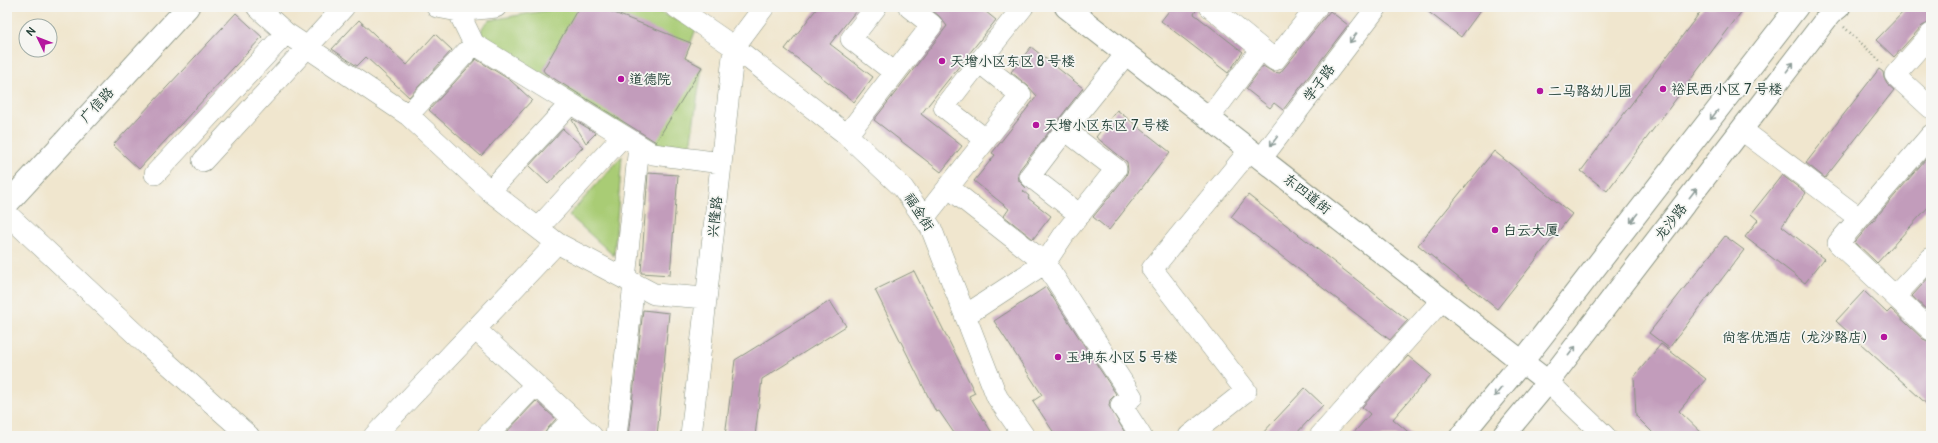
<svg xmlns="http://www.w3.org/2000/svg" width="1938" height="443" font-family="Pangolin,'LXGW WenKai TC',sans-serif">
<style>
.green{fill:#a9cc75;stroke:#648454}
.building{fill:#c29cbb}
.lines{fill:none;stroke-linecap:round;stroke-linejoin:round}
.minor-casing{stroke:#889281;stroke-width:22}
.major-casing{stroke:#889281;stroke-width:24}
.path{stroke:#889281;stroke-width:2.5;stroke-dasharray:1 3;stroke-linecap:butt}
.minor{stroke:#fff;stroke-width:21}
.major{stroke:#fff;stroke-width:22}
.oneway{stroke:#8f9e9a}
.poi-dot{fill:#b5179e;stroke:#f6f6f2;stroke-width:1.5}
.labels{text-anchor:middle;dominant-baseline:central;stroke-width:3.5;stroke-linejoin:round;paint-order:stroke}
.poi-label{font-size:14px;fill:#1f3d34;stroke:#f6f6f2;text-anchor:start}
.street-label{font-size:14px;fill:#1f3d34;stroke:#f6f6f2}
</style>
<rect width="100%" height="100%" fill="#f6f6f2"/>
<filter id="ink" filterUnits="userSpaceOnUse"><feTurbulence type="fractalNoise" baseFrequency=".025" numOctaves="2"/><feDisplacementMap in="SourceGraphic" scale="8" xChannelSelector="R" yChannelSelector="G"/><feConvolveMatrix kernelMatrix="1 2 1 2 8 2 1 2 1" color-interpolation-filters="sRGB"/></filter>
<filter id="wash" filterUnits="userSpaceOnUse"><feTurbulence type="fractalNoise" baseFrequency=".012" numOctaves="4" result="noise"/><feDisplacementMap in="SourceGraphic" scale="16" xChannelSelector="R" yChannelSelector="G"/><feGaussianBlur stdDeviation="0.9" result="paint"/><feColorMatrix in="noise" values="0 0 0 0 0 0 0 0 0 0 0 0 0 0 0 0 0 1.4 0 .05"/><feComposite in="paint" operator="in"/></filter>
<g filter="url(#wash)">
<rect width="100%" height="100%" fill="#f0e6ce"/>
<path class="green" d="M567,7H648L696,29L685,58L702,67L689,154L654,147L482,37C480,29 483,25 490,20Z
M622,156L614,256L569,215Z"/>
<g id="blocks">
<path class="building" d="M599,7L691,43L685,58L702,67L656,142L545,73L543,70L577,10Z
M818,7H859L830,44L873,77L854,102L785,49Z
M928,7H980L996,20L921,114L962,146L941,172L874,120L947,26L939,16Z
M1172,7H1198L1194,14L1243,52L1228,73L1161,21Z
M1422,7H1483L1461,37Z
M1704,7H1745L1607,191L1581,171Z
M1908,7H1931V22L1922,26L1894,57L1876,40Z
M1330,11L1348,25L1283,110L1274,103L1270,108L1246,89L1263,66L1273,72L1280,73Z
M236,13L262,37L139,169L113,145Z
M359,20L407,65L435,34L452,50L409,97L366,57L357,66L332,49Z
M1031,47L1083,88L1020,169L1018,174L1019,181L1026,188L1023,191L1029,196L1028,198L1051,216L1033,239L1004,216L1009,209L974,181L995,155L992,153L1037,96L1028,86L1011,72Z
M476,59L510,80L532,100L481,156L429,110Z
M1879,69L1883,72L1884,78L1887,84L1894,90L1825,178L1806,163Z
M1117,110L1170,152L1109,230L1093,217L1126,176L1128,170L1127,162L1096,137Z
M573,119L596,133L586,143L572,120Z
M563,129L583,147L548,184L529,166Z
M1494,151L1572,214L1497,309L1418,245Z
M1931,153V204L1877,263L1855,242Z
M648,173L678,175L670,275L641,273Z
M1782,175L1806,193L1782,226L1824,259L1805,283L1745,237L1758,220L1751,214Z
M1248,195L1408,320L1390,340L1231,217Z
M1725,236L1744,250L1669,348L1649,333Z
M914,271L975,393L969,396L994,436H956L939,411L936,412L875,290Z
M1931,275V314L1912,296Z
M1046,287L1116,394L1110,400L1109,406L1127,436H1056L1033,401L1042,395L994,321Z
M1864,291L1887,313L1891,309L1923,339L1931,342V408L1836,321Z
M830,301L846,326L762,379L755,436H725L735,360Z
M643,310L669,313L657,436H628Z
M1661,344L1706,379L1679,411L1705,436H1656L1636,416L1634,377Z
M1408,356L1431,375L1393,419L1413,436H1351L1370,414L1362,407Z
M1305,388L1323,405L1294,436H1260Z
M536,401L556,419L548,428L544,434L543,436H503Z"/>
</g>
</g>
<g filter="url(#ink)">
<use href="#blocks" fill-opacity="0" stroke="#889281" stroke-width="1"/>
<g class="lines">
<g class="minor-casing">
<path id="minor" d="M257,7L286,33L408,115
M437,7L458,11L496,7
M676,7L734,47L847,135L903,188L931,228L997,397L1024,436
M876,7L851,39L895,73
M1210,7L1275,60L1317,7
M458,11L474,44L653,154L721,163
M1931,34L1895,75L1931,108
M979,62L1023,7
M1209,118L1261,49
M1065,130L1030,176L1080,215
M1742,130L1859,218
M847,135L932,25L909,7
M1931,135L1838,243L1931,330
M1261,159L1377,7
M203,161L344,7
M155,174L286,33
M948,187L1045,263L1065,233L1116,169L1065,130L1126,54
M490,191L570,104
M7,214L146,344L249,436
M924,218L1021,95L979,62L944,107L985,139
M538,228L623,136
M557,243L654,294L706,298
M625,279L639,146
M1895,296L1931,258
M966,315L1045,263L1132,397L1121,405L1141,436
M475,329L592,436
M1548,382L1605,436
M374,436L557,243L490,191L408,115L474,44
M487,436L535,385
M556,436L573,419
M616,436L634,284
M691,436L734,47L764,7
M1189,436L1246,391L1152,269L1250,150
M1320,436L1442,300"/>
</g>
<g class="major-casing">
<path id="major" d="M1066,7L1548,382
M7,204L188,7
M1461,436L1522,362L1797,7
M1503,436L1548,382L1830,14L1839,7"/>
</g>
<path class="path" d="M1844,27L1882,63"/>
<use href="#minor" class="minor"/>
<use href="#major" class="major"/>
</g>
<defs><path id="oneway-shaft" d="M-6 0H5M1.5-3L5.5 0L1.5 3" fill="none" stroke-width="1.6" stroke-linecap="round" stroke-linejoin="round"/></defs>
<g class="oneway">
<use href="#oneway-shaft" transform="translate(1353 38) rotate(127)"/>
<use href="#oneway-shaft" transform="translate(1790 67) rotate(-53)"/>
<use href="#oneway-shaft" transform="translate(1714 115) rotate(128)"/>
<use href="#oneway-shaft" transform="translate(1274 141) rotate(127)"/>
<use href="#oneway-shaft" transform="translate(1693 193) rotate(-52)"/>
<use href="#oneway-shaft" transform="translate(1634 218) rotate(128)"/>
<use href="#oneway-shaft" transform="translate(1572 351) rotate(-52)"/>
<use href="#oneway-shaft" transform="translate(1498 392) rotate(129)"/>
</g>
</g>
<g class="poi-dot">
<circle cx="942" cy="61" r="4"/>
<circle cx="621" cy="79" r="4"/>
<circle cx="1663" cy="89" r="4"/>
<circle cx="1540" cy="91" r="4"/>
<circle cx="1036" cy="125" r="4"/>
<circle cx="1495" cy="230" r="4"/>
<circle cx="1884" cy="337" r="4"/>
<circle cx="1058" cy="357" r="4"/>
</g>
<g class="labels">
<g class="poi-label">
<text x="950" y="61">天增小区东区 8 号楼</text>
<text x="629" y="79">道德院</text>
<text x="1671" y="89">裕民西小区 7 号楼</text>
<text x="1548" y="91">二马路幼儿园</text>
<text x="1044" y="125">天增小区东区 7 号楼</text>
<text x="1503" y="230">白云大厦</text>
<text x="1876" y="337" text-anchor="end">尚客优酒店（龙沙路店）</text>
<text x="1066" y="357">玉坤东小区 5 号楼</text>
</g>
<g class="street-label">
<text transform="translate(1319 83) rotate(-53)">学子路</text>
<text transform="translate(97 105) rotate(-47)">广信路</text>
<text transform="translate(1307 194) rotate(38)">东四道街</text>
<text transform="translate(919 212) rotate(57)">福金街</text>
<text transform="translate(715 217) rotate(-84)">兴隆路</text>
<text transform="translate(1671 222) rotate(-52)">龙沙路</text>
</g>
</g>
<rect width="1938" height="443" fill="none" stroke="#f6f6f2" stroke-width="24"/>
<g transform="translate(38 38) rotate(313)"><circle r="19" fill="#f6f6f2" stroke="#a0aca6"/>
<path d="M0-3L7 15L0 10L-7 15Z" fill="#b5179e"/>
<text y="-6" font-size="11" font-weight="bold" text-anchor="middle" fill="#1f3d34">N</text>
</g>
</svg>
